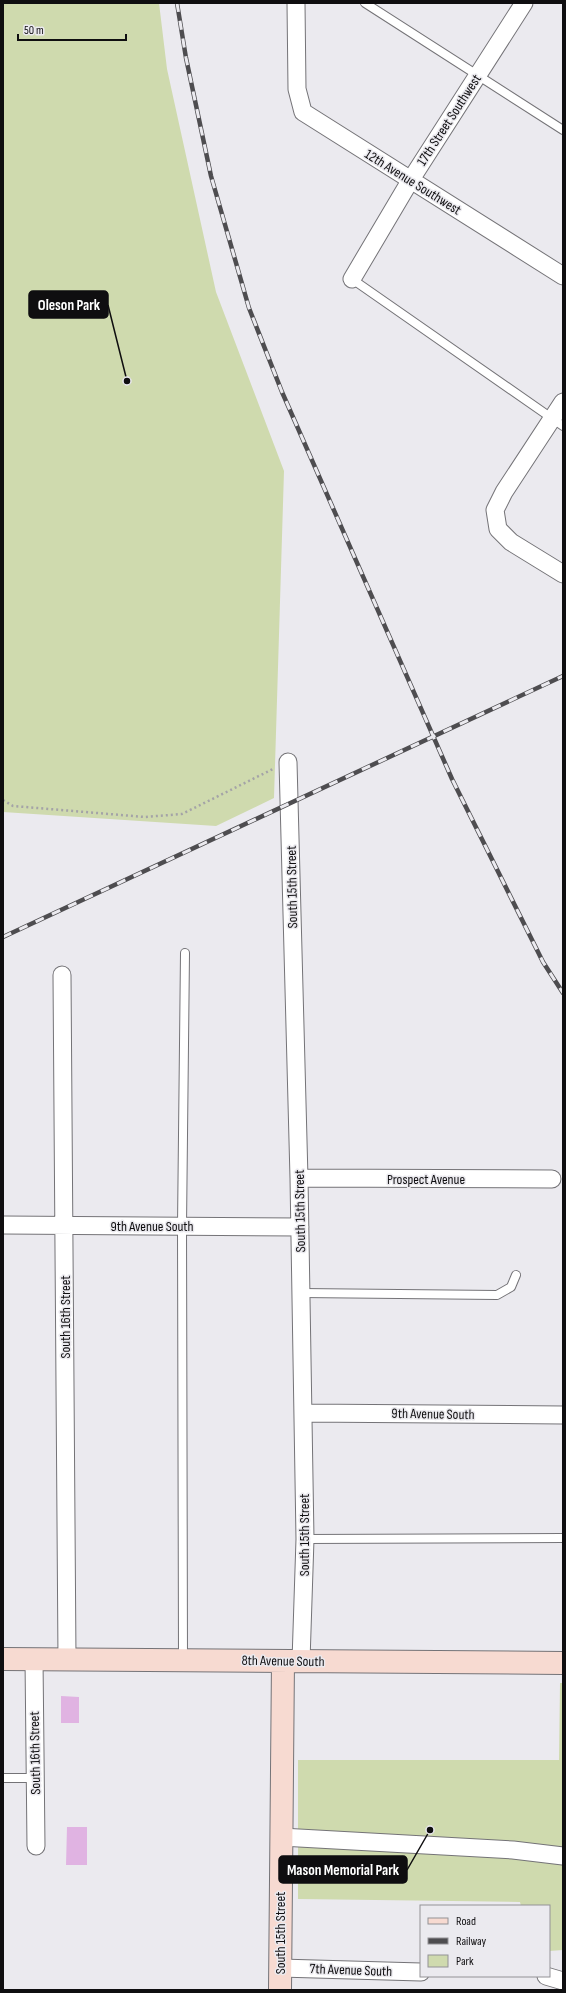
<svg xmlns="http://www.w3.org/2000/svg" width="566" height="1993" font-family="'Sofia Sans Condensed',sans-serif">
<style>
.green{fill:#cfdaae}
.building{fill:#e0b3e2}
.lines{fill:none;stroke-linecap:round;stroke-linejoin:round}
.lane-casing{stroke:#747377;stroke-width:10}
.street-casing{stroke:#747377;stroke-width:19}
.secondary-casing{stroke:#747377;stroke-width:24}
.path{stroke:#a4a3a7;stroke-width:2.5;stroke-dasharray:2 3;stroke-linecap:butt}
.lane{stroke:#fff;stroke-width:8}
.street{stroke:#fff;stroke-width:17}
.secondary{stroke:#f7dad1;stroke-width:22}
.rail-casing{stroke:#4e4d50;stroke-width:4.5}
.rail{stroke:#ebeaef;stroke-width:3;stroke-dasharray:9;stroke-linecap:butt}
.labels{text-anchor:middle;dominant-baseline:central;stroke-width:3;stroke-linejoin:round;paint-order:stroke}
.street-label{font-size:14px;fill:#0f0e10;stroke:#ebeaef}
.leader{fill:none;stroke:#0f0e10;stroke-width:1.5}
.callout-dot{fill:#0f0e10;stroke:#ebeaef;stroke-width:1.5}
.callout{fill:#0f0e10;stroke:#0f0e10;stroke-width:1.5}
.callout-label{font-size:15px;text-anchor:middle;font-weight:bold;fill:#fff}
</style>
<rect width="100%" height="100%" fill="#ebeaef"/>
<path class="green" d="M3,3H159L167,69L216,292L284,471L274,798L216,826L3,812Z
M560,1683H563V1950L549,1951V1906H521L520,1902L298,1899V1760H559Z"/>
<path class="building" d="M61,1696L79,1697V1723H61Z
M67,1827H87V1865H66Z"/>
<g class="lines">
<g class="lane-casing">
<path id="lane" d="M365,3L563,130
M352,279L563,426
M301,1293L497,1295L511,1287L516,1275
M305,1539L563,1538
M183,1659L182,1226L185,953
M3,1778H36"/>
</g>
<g class="street-casing">
<path id="street" d="M296,3L297,89L303,112L563,276
M352,279L410,181L524,3
M563,402L504,492L495,510L498,529L511,542L563,574
M288,762L299,1178L305,1539L301,1661
M62,975L67,1659
M299,1178L552,1179
M3,1225L300,1227
M303,1413L563,1415
M34,1659L36,1846
M281,1837L513,1850L563,1856
M280,1968L421,1972
M546,1976L563,1981"/>
</g>
<g class="secondary-casing">
<path id="secondary" d="M3,1659L563,1663
M280,1990L283,1661"/>
</g>
<path class="path" d="M3,800L13,806L145,817L182,814L273,769"/>
<use href="#lane" class="lane"/>
<use href="#street" class="street"/>
<use href="#secondary" class="secondary"/>
<g class="rail-casing">
<path id="rail" d="M177,3L186,58L211,176L249,308L282,392L452,779L543,962L563,993
M3,937L563,676"/>
</g>
<use href="#rail" class="rail"/>
</g>
<g class="labels">
<g class="street-label">
<text transform="translate(449 120) rotate(-57)">17th Street Southwest</text>
<text transform="translate(413 182) rotate(32)">12th Avenue Southwest</text>
<text transform="translate(292 887) rotate(-91)">South 15th Street</text>
<text x="426" y="1179">Prospect Avenue</text>
<text transform="translate(300 1211) rotate(-91)">South 15th Street</text>
<text x="152" y="1226">9th Avenue South</text>
<text transform="translate(65 1317) rotate(-90)">South 16th Street</text>
<text transform="translate(433 1414) rotate(1)">9th Avenue South</text>
<text transform="translate(304 1535) rotate(-90)">South 15th Street</text>
<text transform="translate(283 1661) rotate(1)">8th Avenue South</text>
<text transform="translate(35 1753) rotate(-91)">South 16th Street</text>
<text transform="translate(280 1933) rotate(-90)">South 15th Street</text>
<text transform="translate(351 1970) rotate(2)">7th Avenue South</text>
</g>
</g>
<path class="leader" d="M127 381L108 305M430 1830L407 1870"/>
<g class="callout-dot">
<circle cx="127" cy="381" r="4"/>
<circle cx="430" cy="1830" r="4"/>
</g>
<g class="callout">
<rect x="29" y="291" width="79" height="27" rx="4"/>
<rect x="279" y="1856" width="128" height="27" rx="4"/>
</g>
<g class="callout-label">
<text x="69" y="310">Oleson Park</text>
<text x="343" y="1875">Mason Memorial Park</text>
</g>
<rect width="566" height="1993" fill="none" stroke="#0f0e10" stroke-width="8"/>
<rect x="420" y="1905" width="130" height="72" fill="#ebeaef" stroke="#939296"/>
<rect x="428" y="1918" width="20" height="6" fill="#f7dad1" stroke="#939296"/>
<text x="456" y="1925" font-size="12" fill="#0f0e10">Road</text>
<rect x="428" y="1938" width="20" height="6" fill="#4e4d50" stroke="#939296"/>
<text x="456" y="1945" font-size="12" fill="#0f0e10">Railway</text>
<rect x="428" y="1955" width="20" height="12" fill="#cfdaae" stroke="#939296"/>
<text x="456" y="1965" font-size="12" fill="#0f0e10">Park</text>
<path d="M18 34v6h108v-6" fill="none" stroke="#0f0e10" stroke-width="2"/>
<text x="24" y="34" font-size="12" fill="#0f0e10" stroke="#ebeaef" stroke-width="3" paint-order="stroke">50 m</text>
</svg>
